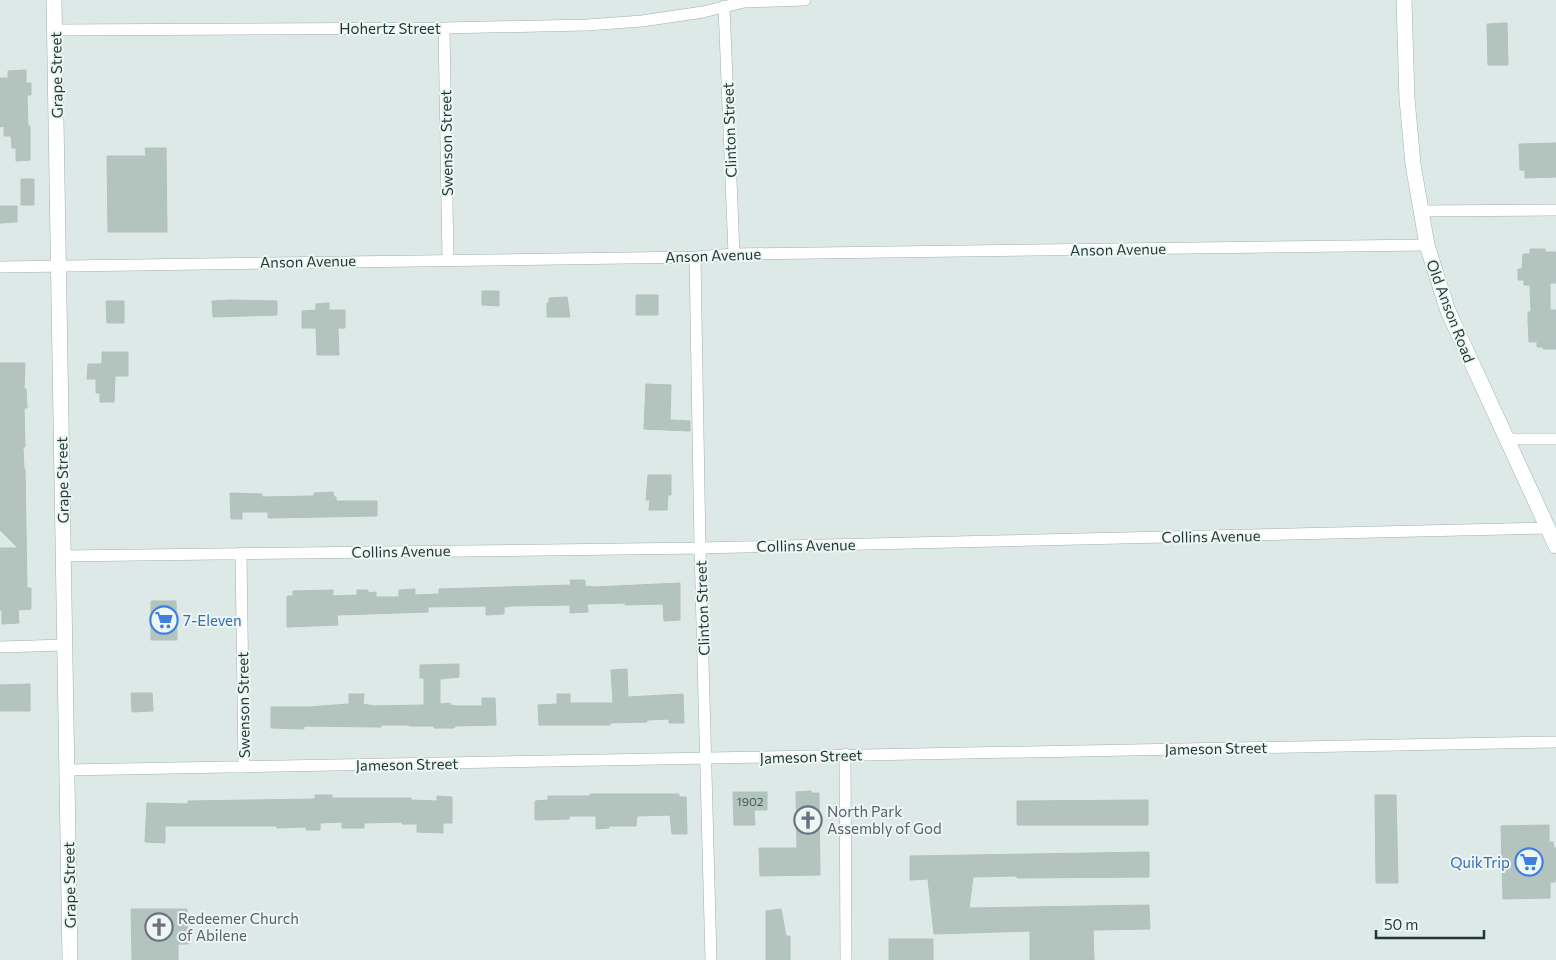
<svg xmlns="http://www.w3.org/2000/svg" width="1556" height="960" font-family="Commissioner,sans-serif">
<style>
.building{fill:#b3c4bf;stroke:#b0c2be}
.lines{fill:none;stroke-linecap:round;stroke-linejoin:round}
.minor-casing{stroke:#a0b0ad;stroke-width:12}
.tertiary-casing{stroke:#a0b0ad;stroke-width:16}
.secondary-casing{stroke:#9db5b0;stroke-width:16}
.minor{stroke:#fff;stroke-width:11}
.tertiary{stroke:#fff;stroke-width:15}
.secondary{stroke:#fff;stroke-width:15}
.labels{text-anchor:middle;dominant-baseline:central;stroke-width:4;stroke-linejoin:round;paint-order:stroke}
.number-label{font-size:12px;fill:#445b58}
.street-label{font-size:15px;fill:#1f3835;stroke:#edf6f3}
.shop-label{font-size:15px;fill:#366cbe;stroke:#edf6f3;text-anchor:start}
.worship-label{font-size:15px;fill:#5b616d;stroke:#edf6f3;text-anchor:start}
</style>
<rect width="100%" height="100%" fill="#dde9e6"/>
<path class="building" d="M1507,23L1508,65H1488L1487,24Z
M26,70V83H31V95H27L28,126H30V160L16,161V148H12L11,136H4V126L0,127V78H8V71Z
M1556,143V177L1525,178V170H1520L1519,144Z
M145,148H166L167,232H108L107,156H146Z
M21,179H34V205H21Z
M0,206H17V222L0,223Z
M1530,249H1545V252H1556V283H1550V310H1556V349H1543V347H1537V342H1529L1528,321V312H1531L1530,285H1524V280H1518V269H1522L1523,254H1530Z
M482,291H499V306L482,305Z
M636,295H658V315H636Z
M567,297L570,317H547V303H549V298Z
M231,300L277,301V315L213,317L212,301Z
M106,301H124V323H107Z
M329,303V310H345V328H338L339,355H317L316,328H302V311L316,310V304Z
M102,352H128V376H115L114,402H100V393H96V379H87L88,364H101L102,363Z
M0,363H25L24,389H26L27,408H24L25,447H23L24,469H25L27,588H31V609L18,610L19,623L2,624V610H0V548H18L0,530Z
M646,384L671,385L670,420L690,421V431L644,429Z
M648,475H671V495H668L667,510H649L650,500H646Z
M333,492L334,497H336V501H377V516L268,518V512H242V519H231L230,493L262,494V497L314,496V493Z
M570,580H585V586L595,587L680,583V620L664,621L663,604L625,605V603L587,604L588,612L570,613V605L511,606L504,607V614L486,615V606L428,607V612L337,615L338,625L287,627V596H293V591L333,590V596L357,595V590H368V593L376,592V597H399V590L415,589V595L439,594V589L571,585Z
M151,601H176L177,640H151Z
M459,664V677L440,679V704L450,703V705L456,706H482V698H495L496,725L456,726L454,728H434V726H409V725H381V727L304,726V729L271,728V707H309L349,704V694H364L363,704L374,706L424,705V678H420V665Z
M627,669L628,697L683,694L684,723H669V719L647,720V722L610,723V725H539L538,705L557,704V694H570V703H613L611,670Z
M30,684V711H0V685Z
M131,693H152L153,711L132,712Z
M811,791V793H819L820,875L760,876L759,848H797L796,792Z
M733,792H767V810H754L755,825H734Z
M590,794H679V797H686L687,834H672L670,815L637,816L636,826H609V828L596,829V816H569V819L535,820V801L548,800V796H590Z
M315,795H332V798H411V800L437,801V796L452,797V823H443V833L417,832V824H402V822L364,823V828H342V822L320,823V830H306V827L277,828V826H165V843L145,842L147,803L188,804V801L315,799Z
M1375,795H1396L1398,883H1376Z
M1148,800V825H1017V801Z
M1549,825V842H1553L1554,848H1556V875L1555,882H1550V898L1503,899L1501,826Z
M1149,852V877L1017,878V876L973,877L969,908L1149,905L1150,929L1093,930L1094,960H1030V931L934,934L928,879L910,880V856Z
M131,909H187L188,944H178V960H132Z
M781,909L786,936H790V960H766V911Z
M889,939H933V960H889Z"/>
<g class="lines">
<g class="minor-casing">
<path id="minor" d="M724,6L734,254
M444,28L448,259
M55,30L444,28L587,25L642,21L703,12L744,2L805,0
M1421,211L1556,210
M695,257L700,548L711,960
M0,267L695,257L734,254L1427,245
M1508,439H1556
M241,553L244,767
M64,556L700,548L1548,528
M0,647L65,645
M845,754L846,960
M67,770L1556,742"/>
</g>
<g class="tertiary-casing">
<path id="tertiary" d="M54,0L70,960"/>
</g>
<g class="secondary-casing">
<path id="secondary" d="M1404,0L1407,99L1413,164L1427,245L1448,311L1556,546"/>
</g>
<use href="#minor" class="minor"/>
<use href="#tertiary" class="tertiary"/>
<use href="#secondary" class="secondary"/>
</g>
<defs>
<g id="supermarket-ring" transform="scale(1.4375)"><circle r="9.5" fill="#edf6f3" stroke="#3f7fe0" stroke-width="1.5"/><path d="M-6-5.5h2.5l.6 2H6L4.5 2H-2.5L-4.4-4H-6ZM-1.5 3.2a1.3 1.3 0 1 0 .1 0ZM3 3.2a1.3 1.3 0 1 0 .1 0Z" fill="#3f7fe0"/></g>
<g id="church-ring" transform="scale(1.4375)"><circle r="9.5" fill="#edf6f3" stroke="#6b7280" stroke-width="1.5"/><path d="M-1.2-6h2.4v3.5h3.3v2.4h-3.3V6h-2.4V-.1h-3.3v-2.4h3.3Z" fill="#6b7280"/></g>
</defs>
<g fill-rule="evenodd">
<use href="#supermarket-ring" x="164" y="620"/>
<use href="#church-ring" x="808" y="820"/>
<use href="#supermarket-ring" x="1529" y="862"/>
<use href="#church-ring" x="159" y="927"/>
</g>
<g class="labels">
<g class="number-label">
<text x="750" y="801">1902</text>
</g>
<g class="street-label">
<text x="390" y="28">Hohertz Street</text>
<text transform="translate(56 75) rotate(-91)">Grape Street</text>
<text transform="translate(729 130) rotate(-92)">Clinton Street</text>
<text transform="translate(446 143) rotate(-91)">Swenson Street</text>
<text transform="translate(1118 249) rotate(-1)">Anson Avenue</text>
<text transform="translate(713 255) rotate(-2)">Anson Avenue</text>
<text transform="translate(308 261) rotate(-1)">Anson Avenue</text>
<text transform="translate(1451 311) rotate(69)">Old Anson Road</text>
<text transform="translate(62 480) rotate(-91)">Grape Street</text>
<text transform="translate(1211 536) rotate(-1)">Collins Avenue</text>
<text transform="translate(806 545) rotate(-1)">Collins Avenue</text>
<text transform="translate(401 551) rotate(-1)">Collins Avenue</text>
<text transform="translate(702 608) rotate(-92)">Clinton Street</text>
<text transform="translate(243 705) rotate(-91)">Swenson Street</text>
<text transform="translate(1216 748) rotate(-1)">Jameson Street</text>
<text transform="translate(811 756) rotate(-2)">Jameson Street</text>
<text transform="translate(407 764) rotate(-1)">Jameson Street</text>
<text transform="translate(69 885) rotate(-91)">Grape Street</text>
</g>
<g class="shop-label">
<text x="183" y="620">7-Eleven</text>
<text x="1510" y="862" text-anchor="end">QuikTrip</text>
</g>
<g class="worship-label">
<text x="827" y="811">North Park<tspan x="827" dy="17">Assembly of God</tspan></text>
<text x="178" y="918">Redeemer Church<tspan x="178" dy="17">of Abilene</tspan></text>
</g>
</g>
<path d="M1376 930v8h108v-8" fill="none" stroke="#1f3835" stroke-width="2.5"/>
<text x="1384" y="930" font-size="15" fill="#1f3835" stroke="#edf6f3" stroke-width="4" paint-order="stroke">50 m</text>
</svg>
